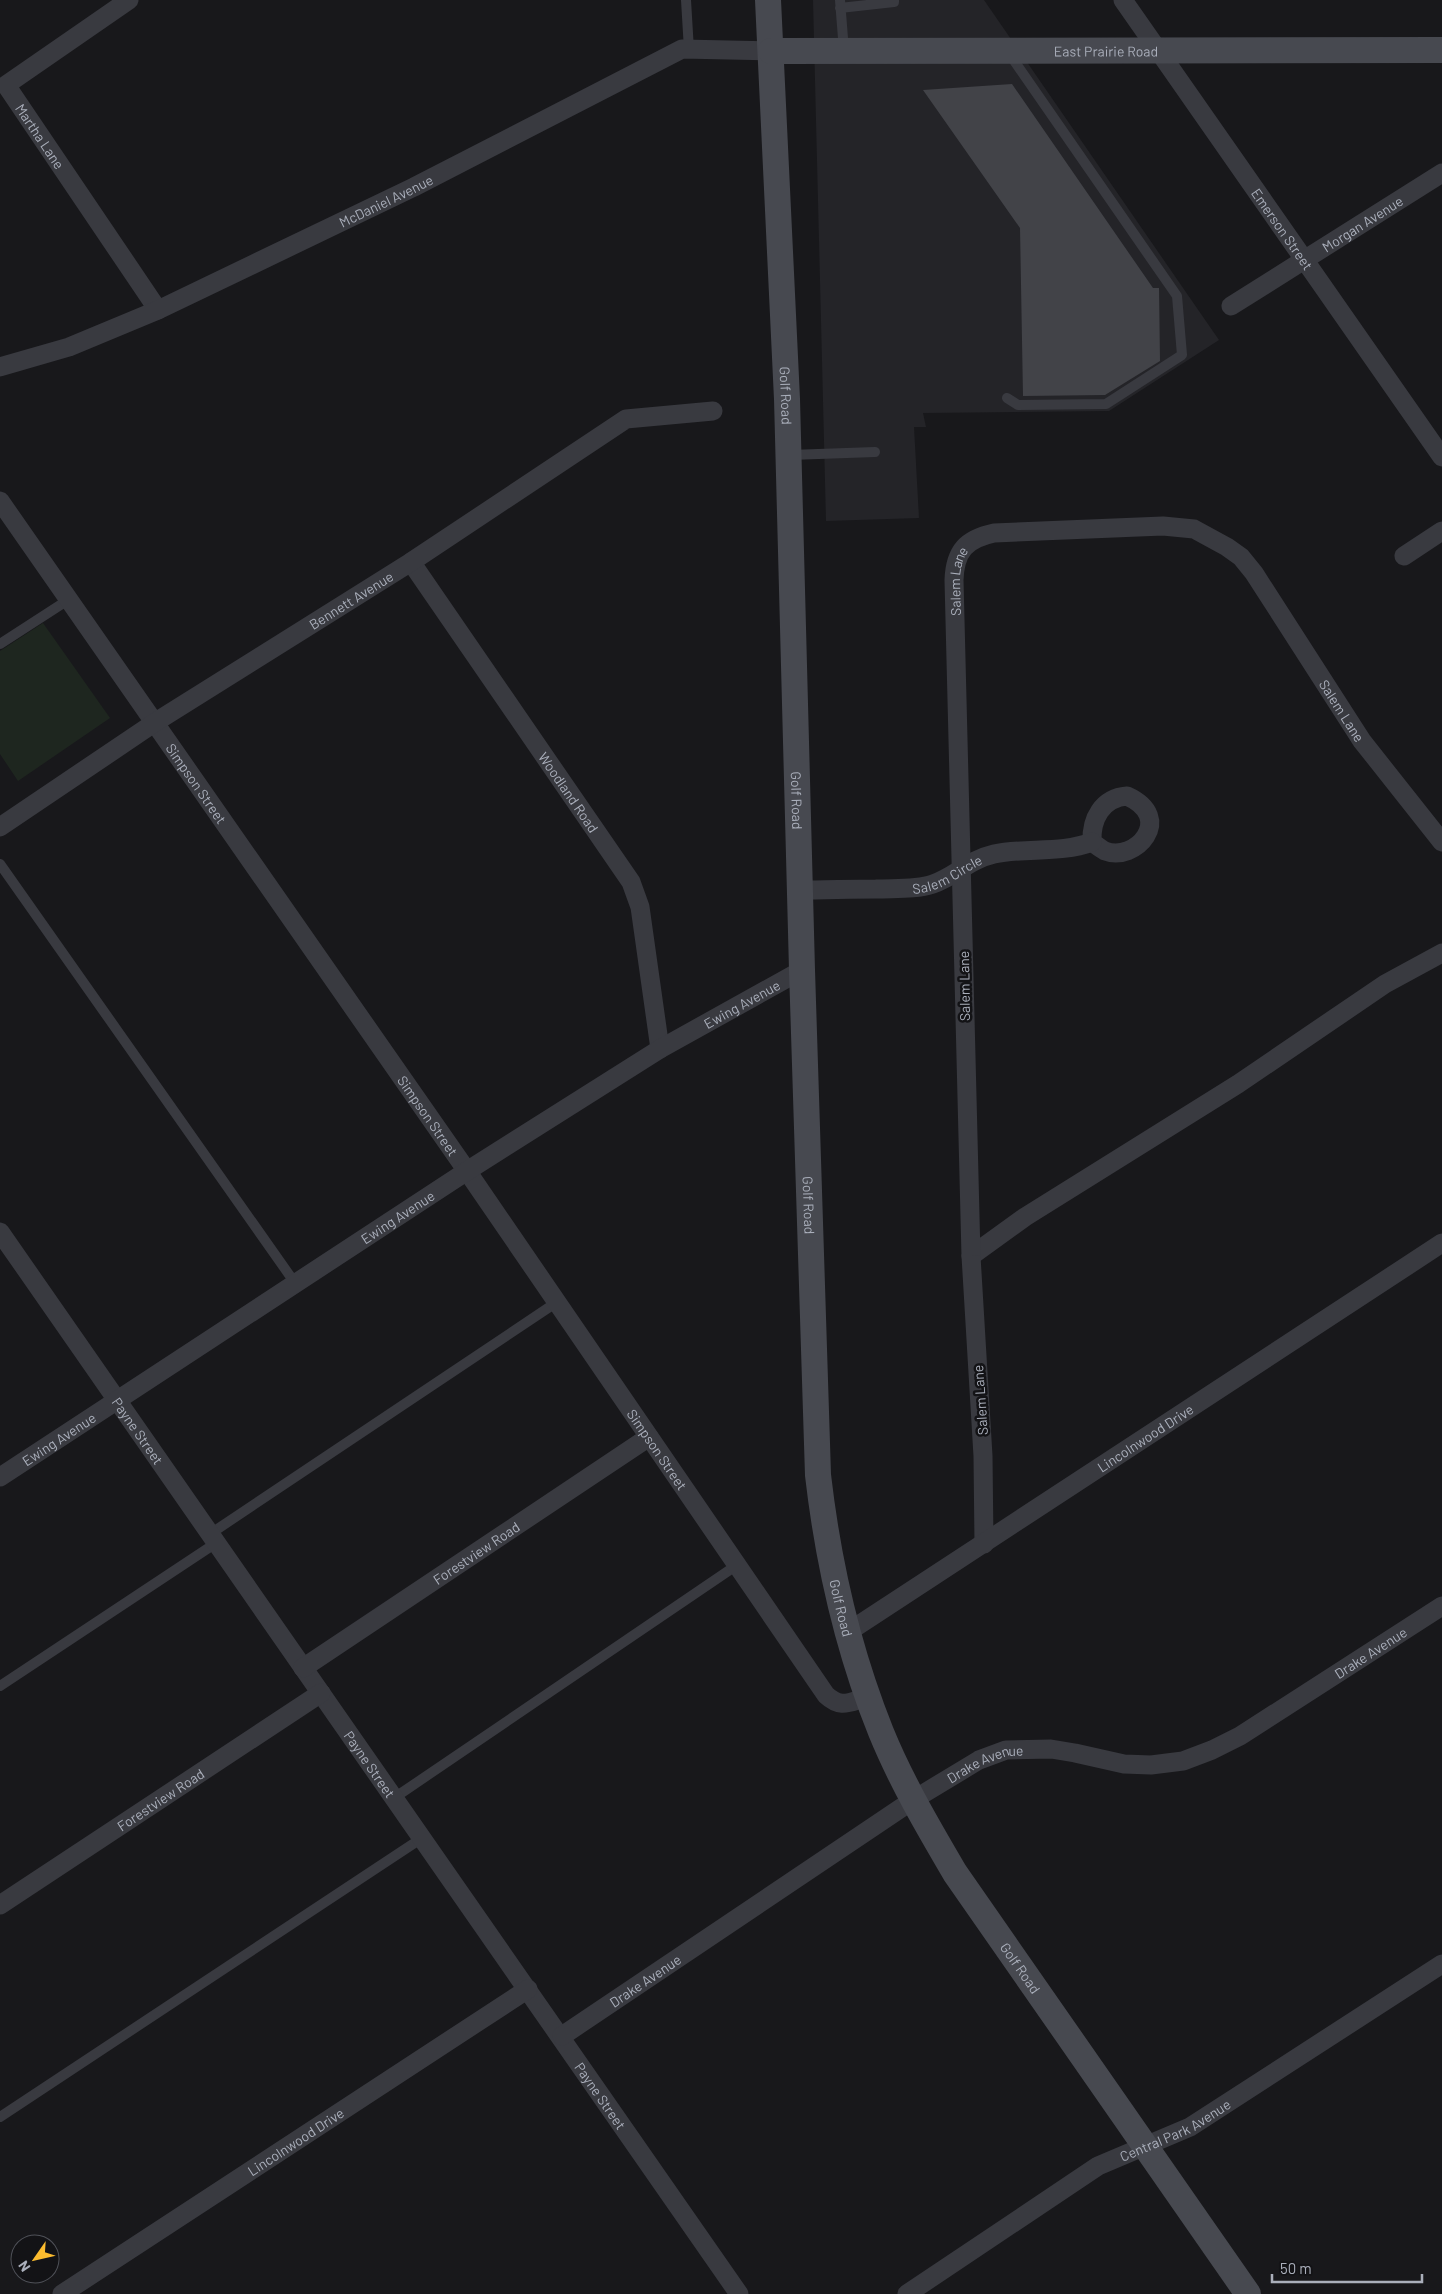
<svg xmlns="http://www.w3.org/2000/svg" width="1442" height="2294" font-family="Barlow,sans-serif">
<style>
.built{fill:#242428}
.green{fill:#1e261f}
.building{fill:#424348}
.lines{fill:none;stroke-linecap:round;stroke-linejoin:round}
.lane{stroke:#393a40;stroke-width:10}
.street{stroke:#393a40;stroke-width:19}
.secondary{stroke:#474950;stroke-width:26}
.labels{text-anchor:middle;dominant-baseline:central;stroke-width:5;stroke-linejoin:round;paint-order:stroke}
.street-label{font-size:14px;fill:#aaafbb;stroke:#131316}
</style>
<rect width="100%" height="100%" fill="#18181b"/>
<path class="built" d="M813,0H984L1219,340L1109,411L923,413L926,427H914L919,518L826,521Z"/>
<path class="green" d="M43,623L110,718L18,781L0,754V651Z"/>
<path class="building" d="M1012,84L1153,288H1159L1160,361L1105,395L1023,396L1020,228L923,90Z"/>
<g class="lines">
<path class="lane" d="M686,0L689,50
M840,0L844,51
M840,8L894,2V0
M1007,398L1018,405L1106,404L1182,355L1177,296L1008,52
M790,455L875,452
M0,644L68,600
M0,864L295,1283
M210,1534L557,1302
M0,1686L216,1543
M394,1798L737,1565
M0,2117L422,1838"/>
<g class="street">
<path id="s1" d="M129,0L6,85L158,310"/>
<path id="s2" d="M1123,0L1442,457"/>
<path id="s3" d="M1231,306L1442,173"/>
<path id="s4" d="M0,367L69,347L158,310L414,187L682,49L771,51"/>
<path id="s5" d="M0,501L467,1171L826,1695C841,1709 849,1702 868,1697"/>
<path d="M1404,556L1442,531"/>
<path id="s6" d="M411,562L631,882L640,907L660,1049"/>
<path d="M1127,796C1176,818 1135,863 1105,851C1101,849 1096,845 1092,842C1091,819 1102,798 1127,796Z"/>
<path id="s7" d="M0,827L154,723L411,562L626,419L713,411"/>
<path id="s8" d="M799,890C825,890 850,889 876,889C895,888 915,890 933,884C956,876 968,860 994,854C1027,847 1060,854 1092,842"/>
<path id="s9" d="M0,1232L739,2294"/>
<path d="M971,1256L1025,1217L1238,1084L1385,984L1442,953"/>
<path id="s10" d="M0,1477L467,1171L660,1049L802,970"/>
<path id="s11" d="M984,1544L983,1456L971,1256L954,580C955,551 966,539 994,533L1163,526L1194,529L1227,547L1241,557L1254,573L1362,741L1442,842"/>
<path id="s12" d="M848,1632L1442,1243"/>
<path id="s13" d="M303,1668L649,1437"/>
<path id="s14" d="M0,1905L321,1693"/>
<path id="s15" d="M562,2036L913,1800L979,1760L1006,1750L1051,1749L1075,1753L1124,1764L1151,1765L1183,1761L1212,1750L1240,1736L1442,1606"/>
<path id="s16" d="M62,2294L528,1989"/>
<path id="s17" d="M907,2294L1098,2166L1190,2127L1442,1964"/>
</g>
<g class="secondary">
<path id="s18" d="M768,0L787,399L802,970L818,1475C828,1562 848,1650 881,1732C901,1781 928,1827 955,1873L1248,2294"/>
<path id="s19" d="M771,51L1442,50"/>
</g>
</g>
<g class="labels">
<g class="street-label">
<text stroke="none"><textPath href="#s19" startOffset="335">East Prairie Road</textPath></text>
<text stroke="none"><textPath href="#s1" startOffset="211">Martha Lane</textPath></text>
<text stroke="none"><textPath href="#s4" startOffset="421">McDaniel Avenue</textPath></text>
<text stroke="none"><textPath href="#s3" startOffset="155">Morgan Avenue</textPath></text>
<text stroke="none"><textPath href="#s2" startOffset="279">Emerson Street</textPath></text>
<text stroke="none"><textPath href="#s18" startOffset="396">Golf Road</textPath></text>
<text stroke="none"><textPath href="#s11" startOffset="964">Salem Lane</textPath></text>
<text stroke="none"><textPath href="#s7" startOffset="418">Bennett Avenue</textPath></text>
<text stroke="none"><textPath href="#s11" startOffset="1472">Salem Lane</textPath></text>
<text stroke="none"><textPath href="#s5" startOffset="344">Simpson Street</textPath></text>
<text stroke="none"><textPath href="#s6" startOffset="279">Woodland Road</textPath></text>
<text stroke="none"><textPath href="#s18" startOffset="801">Golf Road</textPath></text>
<text stroke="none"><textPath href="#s8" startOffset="151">Salem Circle</textPath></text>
<text transform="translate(964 986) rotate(-91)">Salem Lane</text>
<text stroke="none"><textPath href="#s10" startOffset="880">Ewing Avenue</textPath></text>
<text stroke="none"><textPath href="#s5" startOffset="749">Simpson Street</textPath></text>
<text stroke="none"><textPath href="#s18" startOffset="1206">Golf Road</textPath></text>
<text stroke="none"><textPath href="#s10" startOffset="475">Ewing Avenue</textPath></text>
<text transform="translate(980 1400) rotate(-94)">Salem Lane</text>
<text stroke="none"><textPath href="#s9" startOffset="242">Payne Street</textPath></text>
<text stroke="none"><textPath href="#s10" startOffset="70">Ewing Avenue</textPath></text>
<text stroke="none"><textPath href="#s12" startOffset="355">Lincolnwood Drive</textPath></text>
<text stroke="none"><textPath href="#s5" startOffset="1154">Simpson Street</textPath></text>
<text stroke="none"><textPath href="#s13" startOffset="208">Forestview Road</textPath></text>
<text stroke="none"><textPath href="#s18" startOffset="1611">Golf Road</textPath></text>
<text stroke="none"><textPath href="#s15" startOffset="925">Drake Avenue</textPath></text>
<text stroke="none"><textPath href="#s9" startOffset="648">Payne Street</textPath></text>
<text stroke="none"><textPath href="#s15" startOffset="505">Drake Avenue</textPath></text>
<text stroke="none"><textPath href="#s14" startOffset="192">Forestview Road</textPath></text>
<text stroke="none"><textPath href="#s18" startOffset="2016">Golf Road</textPath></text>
<text stroke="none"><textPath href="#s15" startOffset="100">Drake Avenue</textPath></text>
<text stroke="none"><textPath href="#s9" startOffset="1052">Payne Street</textPath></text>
<text stroke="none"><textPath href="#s17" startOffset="315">Central Park Avenue</textPath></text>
<text stroke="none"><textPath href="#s16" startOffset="279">Lincolnwood Drive</textPath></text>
</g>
</g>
<g transform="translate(35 2259) rotate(236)"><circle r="24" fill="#131316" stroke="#4f5158"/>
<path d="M0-4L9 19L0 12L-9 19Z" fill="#fcbc2f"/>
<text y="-8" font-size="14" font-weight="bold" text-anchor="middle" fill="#aaafbb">N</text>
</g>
<path d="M1272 2274v8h150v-8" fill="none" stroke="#aaafbb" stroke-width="2.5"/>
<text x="1280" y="2274" font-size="15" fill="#aaafbb" stroke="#131316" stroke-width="4" paint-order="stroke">50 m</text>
</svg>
